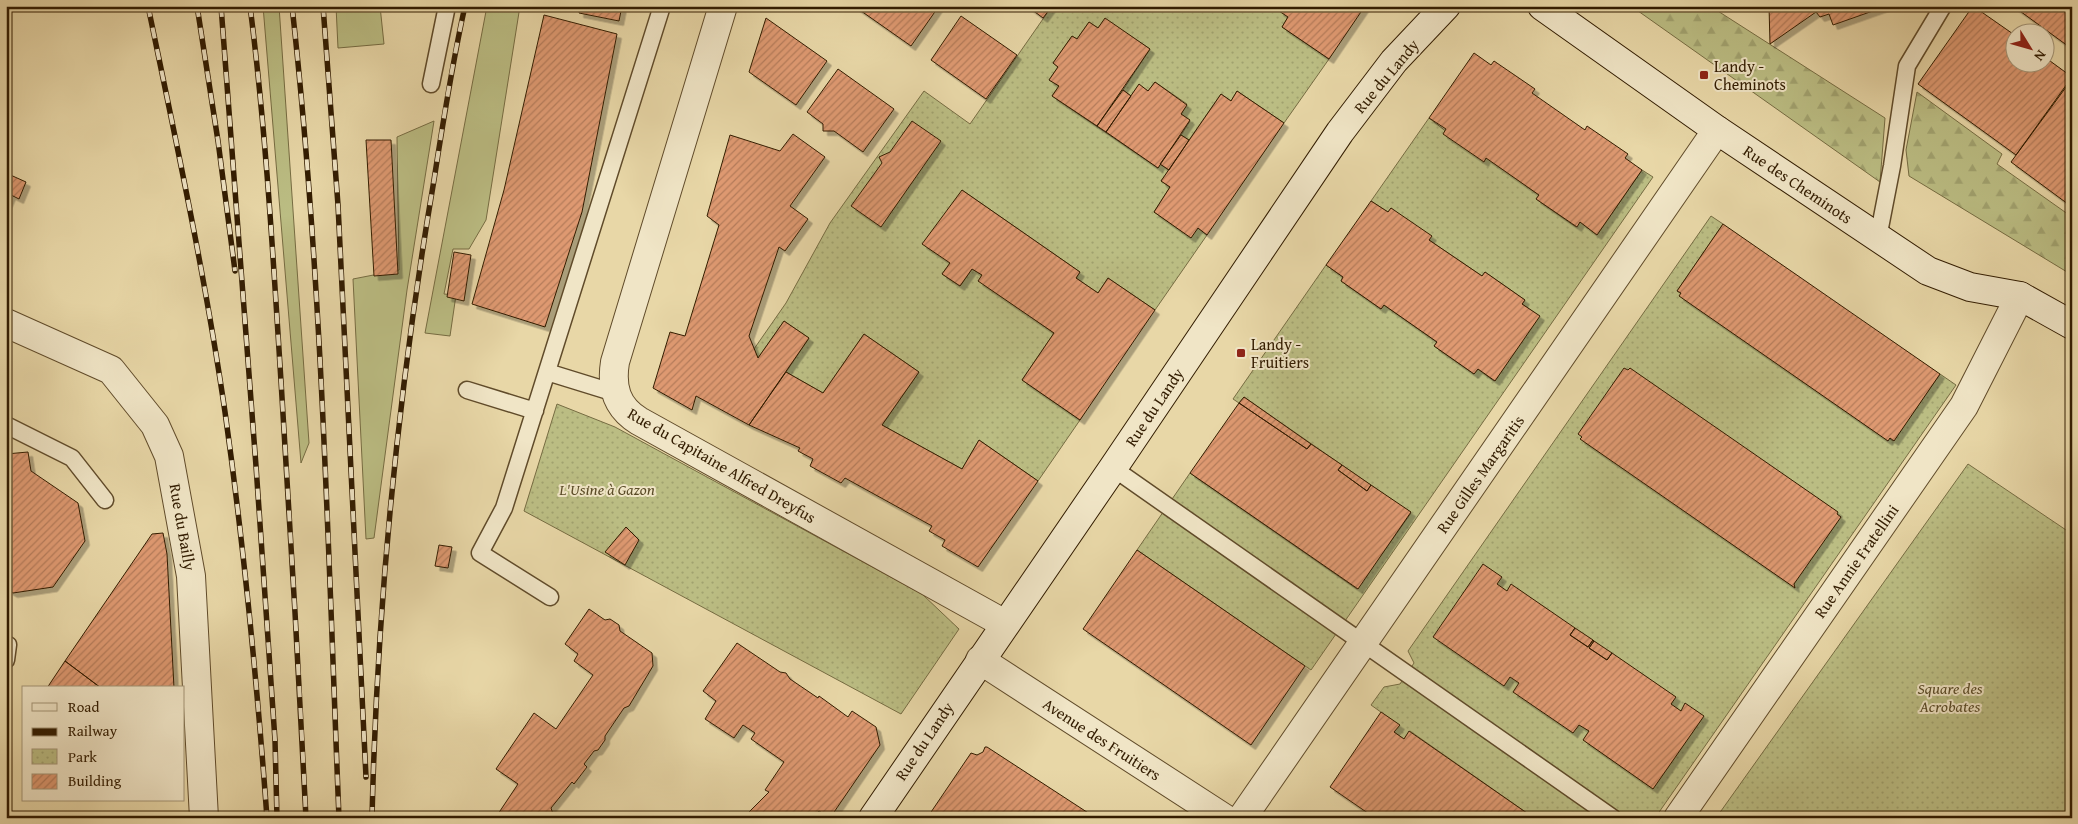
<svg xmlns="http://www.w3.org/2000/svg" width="2078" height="824" font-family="'Gentium Book Plus',serif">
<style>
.grass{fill:#bbbd83;stroke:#766c42}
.forest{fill:url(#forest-firs);stroke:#766c42}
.park{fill:url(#park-dots);stroke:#766c42}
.building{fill:url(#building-hatch);stroke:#321c01;filter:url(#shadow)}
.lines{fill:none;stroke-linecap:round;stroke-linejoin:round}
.lane-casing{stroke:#604b2a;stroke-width:19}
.street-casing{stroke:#604b2a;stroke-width:30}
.secondary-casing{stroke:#321c01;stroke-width:30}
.lane{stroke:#f0e5c6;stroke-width:16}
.street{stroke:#f0e5c6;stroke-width:28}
.secondary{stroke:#f0e5c6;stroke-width:28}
.rail-casing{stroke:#321c01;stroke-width:5.5}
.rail{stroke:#f0e5c6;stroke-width:4;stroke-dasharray:11;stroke-linecap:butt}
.poi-dot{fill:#8f2418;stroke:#f0e5c6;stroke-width:2}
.labels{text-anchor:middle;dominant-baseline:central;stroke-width:4;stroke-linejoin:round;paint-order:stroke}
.poi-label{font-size:16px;fill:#321c01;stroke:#f0e5c6;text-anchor:start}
.street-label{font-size:16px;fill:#321c01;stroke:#f0e5c6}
.park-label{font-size:16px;font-style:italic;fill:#5b4c28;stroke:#f0e5c6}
</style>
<defs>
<pattern id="forest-firs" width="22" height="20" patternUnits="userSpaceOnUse" patternTransform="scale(1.25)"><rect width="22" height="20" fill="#bbbd83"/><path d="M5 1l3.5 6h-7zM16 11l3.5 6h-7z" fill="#a1a26f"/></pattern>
<pattern id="park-dots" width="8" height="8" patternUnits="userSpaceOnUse" patternTransform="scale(1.25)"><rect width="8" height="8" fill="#bbbd83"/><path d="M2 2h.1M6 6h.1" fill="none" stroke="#a1a26f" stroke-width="1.8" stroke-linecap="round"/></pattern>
<pattern id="building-hatch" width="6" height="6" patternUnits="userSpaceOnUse" patternTransform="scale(1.25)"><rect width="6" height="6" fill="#de9971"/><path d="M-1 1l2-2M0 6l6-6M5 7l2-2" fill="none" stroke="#b57c5a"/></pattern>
<filter id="shadow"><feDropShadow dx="4.5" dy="4.5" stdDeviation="0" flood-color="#0004"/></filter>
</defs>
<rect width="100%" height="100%" fill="#e8d7a7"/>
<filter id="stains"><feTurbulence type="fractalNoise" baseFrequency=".004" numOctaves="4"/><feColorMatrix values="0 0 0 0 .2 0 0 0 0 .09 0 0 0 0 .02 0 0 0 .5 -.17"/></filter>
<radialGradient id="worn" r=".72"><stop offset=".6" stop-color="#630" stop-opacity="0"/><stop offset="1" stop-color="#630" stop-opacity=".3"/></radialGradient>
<path class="grass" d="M263,6H279L309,443L301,463Z
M336,6H380L384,44L338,48Z
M487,6H520L486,220L469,249H453L444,294L456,295L450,336L425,333Z
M434,121L407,290L374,538L366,539L353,279L399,270L397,137Z"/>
<path class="forest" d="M1631,6H1710L1885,118L1880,182Z
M1917,92L2002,154L1997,164L2072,217V275L1909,176L1906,150Z"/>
<path class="park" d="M1052,6H1282L1288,17L1282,27L1329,59L1284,123L1237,91L1231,101L1221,94L1189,140L1181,135L1190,121L1181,114L1187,104L1155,82L1148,91L1139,85L1131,96L1123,90L1150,49L1105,19L1098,28L1089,22L1077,39L1072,36L1053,63L1058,67L1049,80L1059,86L1052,96L1158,168L1160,164L1169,170L1161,181L1170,187L1154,212L1191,237L1198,228L1207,235L1155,310L1108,278L1098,293L1076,278L1080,272L962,190L950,263L942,274L960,286L972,269L982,275L979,281L1054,333L1022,380L1080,420L1038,481L979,440L962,469L882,425L919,372L864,334L823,393L786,372L809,338L784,321L758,358L754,349L786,303L830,223L924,91L970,124Z
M1429,118L1484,161L1487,158L1539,195L1536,199L1576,227L1580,222L1597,235L1642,170L1653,177L1311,670L1137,550L1190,473L1357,589L1411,513L1244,397L1239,403L1233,399L1326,265L1343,277L1341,281L1381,309L1384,305L1437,342L1434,346L1474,374L1478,369L1494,381L1539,316L1522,304L1525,300L1485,272L1482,276L1429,240L1391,208L1388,212L1371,201Z
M1711,216L1723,224L1677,291L1893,441L1940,374L1956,385L1655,818H1534L1410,731L1404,739L1394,732L1399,725L1371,705L1384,687L1400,684L1414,663L1408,651Z
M557,404L615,427L922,594L959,629L901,714L524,511Z
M1968,464L2072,534V818H1716Z"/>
<path class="building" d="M580,6H622L619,21L579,13Z
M854,6H939L911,46Z
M1027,6H1052L1043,18Z
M1282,6H1365L1329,59L1282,27L1288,17L1279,11Z
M1769,6H1887L1833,25L1829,14L1820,17L1816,12L1770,44Z
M1973,6L2016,36V62H2046V58L2072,77L2016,155L1918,84Z
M2013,6H2072V49Z
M544,15L617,34L582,212L545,327L472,304L504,190Z
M961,16L1017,55L986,99L931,60Z
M766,18L827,61L796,105L749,72Z
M1105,18L1150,49L1097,126L1052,96L1059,86L1049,80L1058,67L1053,63L1072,36L1077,39L1089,22L1098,28Z
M1474,53L1491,65L1494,61L1535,89L1532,93L1585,130L1587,126L1628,154L1625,158L1642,170L1597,235L1580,222L1577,227L1536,199L1539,195L1486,158L1484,162L1443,134L1446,129L1429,118Z
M838,69L894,109L863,152L834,131H823V124L807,112Z
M2072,79V207L2011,162Z
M1155,82L1187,105L1181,114L1190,120L1158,168L1106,132L1139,84L1148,91Z
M1123,90L1131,96L1106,132L1097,126Z
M1237,91L1284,123L1207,235L1198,228L1191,238L1154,212L1170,187L1161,181L1221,94L1231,101Z
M912,121L941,141L881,227L851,206L882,163L879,157L890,152Z
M793,134L825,157L790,206L808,219L785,251L779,247L749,336L758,358L784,321L809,338L749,425L696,396L692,410L653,388L670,332L685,336L719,225L707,216L730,135L780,151Z
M1181,135L1189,140L1169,170L1160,164Z
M366,140H391L398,274L374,276Z
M6,173L26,182L19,199L11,195L6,207Z
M962,190L1080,272L1076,278L1098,293L1108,278L1155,310L1080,420L1022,380L1054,333L978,281L982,275L972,269L960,286L942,274L950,263L922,244Z
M1371,201L1388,212L1391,208L1432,236L1429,240L1482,276L1485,272L1525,300L1522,304L1540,316L1495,381L1478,369L1474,374L1434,346L1437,342L1384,305L1381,309L1341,281L1343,277L1326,265Z
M1723,224L1940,374L1894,441L1890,438L1888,441L1679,296L1681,293L1677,291Z
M454,252L471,255L464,301L447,297Z
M864,334L919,372L882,425L962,469L979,440L1038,481L978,567L942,546L945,540L929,531L932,526L845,478L841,483L810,466L813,459L798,451L800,448L749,425L786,372L823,393Z
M1624,368L1628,370L1630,368L1838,512L1837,514L1841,517L1794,584L1795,588L1580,439L1582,437L1578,434Z
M1244,397L1311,444L1307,449L1239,403Z
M1239,403L1307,449L1311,444L1342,465L1338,470L1367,491L1371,485L1411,512L1358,589L1190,473Z
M28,452L31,471L78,503L85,541L53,587L13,593L6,589V454Z
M1342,465L1371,485L1367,491L1338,470Z
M626,527L639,540L625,565L605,552Z
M163,533L167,554L174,688H101L65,661L152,534Z
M439,545L452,547L448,568L435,566Z
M1137,550L1305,666L1251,745L1083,629Z
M1483,564L1502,577L1497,584L1507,591L1511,584L1575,628L1570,635L1588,647L1593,640L1594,641L1589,648L1607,660L1612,653L1676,697L1671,704L1681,711L1685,703L1704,716L1653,789L1583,740L1589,731L1579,725L1573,733L1513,692L1519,683L1510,677L1504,686L1433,637Z
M589,609L605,620L610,619L619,625L620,631L652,653L653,666L629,706L624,708L605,736V740L598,750L594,751L584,764L587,767L574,784L572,782L551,808L553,814L551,818H503L498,814L518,784L496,769L534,713L556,729L593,675L574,661L578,654L565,644Z
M1575,628L1593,640L1588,647L1570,635Z
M1594,641L1612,653L1607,660L1589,648Z
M737,643L780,672L786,673L790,679L818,698L819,696L848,717L852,711L876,727L880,745L830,818L819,811L811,818H743L769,792L765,790L784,762L751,739L755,733L743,725L734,738L705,719L716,701L703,691Z
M65,661L101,688H47Z
M1381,712L1400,725L1394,732L1404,739L1409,731L1534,818H1375L1330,787Z
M985,747H987L1096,818H927L971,753L977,755L983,752Z"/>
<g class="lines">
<g class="lane-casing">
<path id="lane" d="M431,84L447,6
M1878,238L1892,166L1907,66L1943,6
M547,372L615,393
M467,390L535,411
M6,425L72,458L105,500
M1113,468L1613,818
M550,597L480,553L504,508L662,6
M6,644L8,645L6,660"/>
</g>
<g class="street-casing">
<path id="street" d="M723,6L615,362C611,387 616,407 639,421L1005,624
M6,323L111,370L155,425L169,456L191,576L204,818
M980,660L1224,818
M1242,818L1717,130
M1678,818L1964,406L2020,296"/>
</g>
<g class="secondary-casing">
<path id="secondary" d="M1542,6L1717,130L1928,271L1970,287L2020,296L2072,325
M873,818L1113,468L1340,132L1394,61L1446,6"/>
</g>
<use href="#lane" class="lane"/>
<use href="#street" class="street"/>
<use href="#secondary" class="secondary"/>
<g class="rail-casing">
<path id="rail" d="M148,6C176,141 205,275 225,412C244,547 257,682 267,818
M197,6L218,141L235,271
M221,6L256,466L275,740L277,818
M250,6C266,131 273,256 281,381C290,527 299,672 306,818
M292,6C322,275 328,547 339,818
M323,6L338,205L366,777
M372,818C377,604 398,391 434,180C443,122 452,64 465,6"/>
</g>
<use href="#rail" class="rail"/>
</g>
<g class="poi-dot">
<rect x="1699" y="70" width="10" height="10" rx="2.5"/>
<rect x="1236" y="348" width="10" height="10" rx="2.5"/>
</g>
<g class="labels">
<g class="poi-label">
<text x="1714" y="66">Landy -<tspan x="1714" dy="18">Cheminots</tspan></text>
<text x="1251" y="344">Landy -<tspan x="1251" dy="18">Fruitiers</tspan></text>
</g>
<g class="street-label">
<text transform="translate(1386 76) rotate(-50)">Rue du Landy</text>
<text transform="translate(1798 184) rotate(34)">Rue des Cheminots</text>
<text transform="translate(1154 407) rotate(-56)">Rue du Landy</text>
<text transform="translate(722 465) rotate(30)">Rue du Capitaine Alfred Dreyfus</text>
<text transform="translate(1480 474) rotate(-55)">Rue Gilles Margaritis</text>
<text transform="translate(183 527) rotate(80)">Rue du Bailly</text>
<text transform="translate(1856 561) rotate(-55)">Rue Annie Fratellini</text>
<text transform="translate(1102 739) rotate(33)">Avenue des Fruitiers</text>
<text transform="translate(924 741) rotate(-56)">Rue du Landy</text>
</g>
<g class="park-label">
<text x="607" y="489">L'Usine à Gazon</text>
<text x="1950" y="688">Square des<tspan x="1950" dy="18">Acrobates</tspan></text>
</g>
</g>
<rect width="2078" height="824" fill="none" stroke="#e8d7a7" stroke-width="25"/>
<rect x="8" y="8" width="2063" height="809" fill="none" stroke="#321c01" stroke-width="2.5"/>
<rect x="12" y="12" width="2053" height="799" fill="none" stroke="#321c01"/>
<rect x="22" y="686" width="162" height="115" fill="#f0e5c6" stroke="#a49577"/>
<rect x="32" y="703" width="25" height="8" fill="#f0e5c6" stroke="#a49577"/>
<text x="68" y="712" font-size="15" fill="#321c01">Road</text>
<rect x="32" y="728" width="25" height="8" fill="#321c01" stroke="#a49577"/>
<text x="68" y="736" font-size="15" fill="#321c01">Railway</text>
<rect x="32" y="749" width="25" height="15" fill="url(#park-dots)" stroke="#a49577"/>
<text x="68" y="762" font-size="15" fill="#321c01">Park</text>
<rect x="32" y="774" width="25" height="15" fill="url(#building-hatch)" stroke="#a49577"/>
<text x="68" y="786" font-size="15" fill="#321c01">Building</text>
<g transform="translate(2030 48) rotate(127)"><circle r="24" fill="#f0e5c6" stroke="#a49577"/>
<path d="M0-4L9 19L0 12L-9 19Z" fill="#8f2418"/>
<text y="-8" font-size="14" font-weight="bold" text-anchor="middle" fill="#321c01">N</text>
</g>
<rect width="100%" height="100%" filter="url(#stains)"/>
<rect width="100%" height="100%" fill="url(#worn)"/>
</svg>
